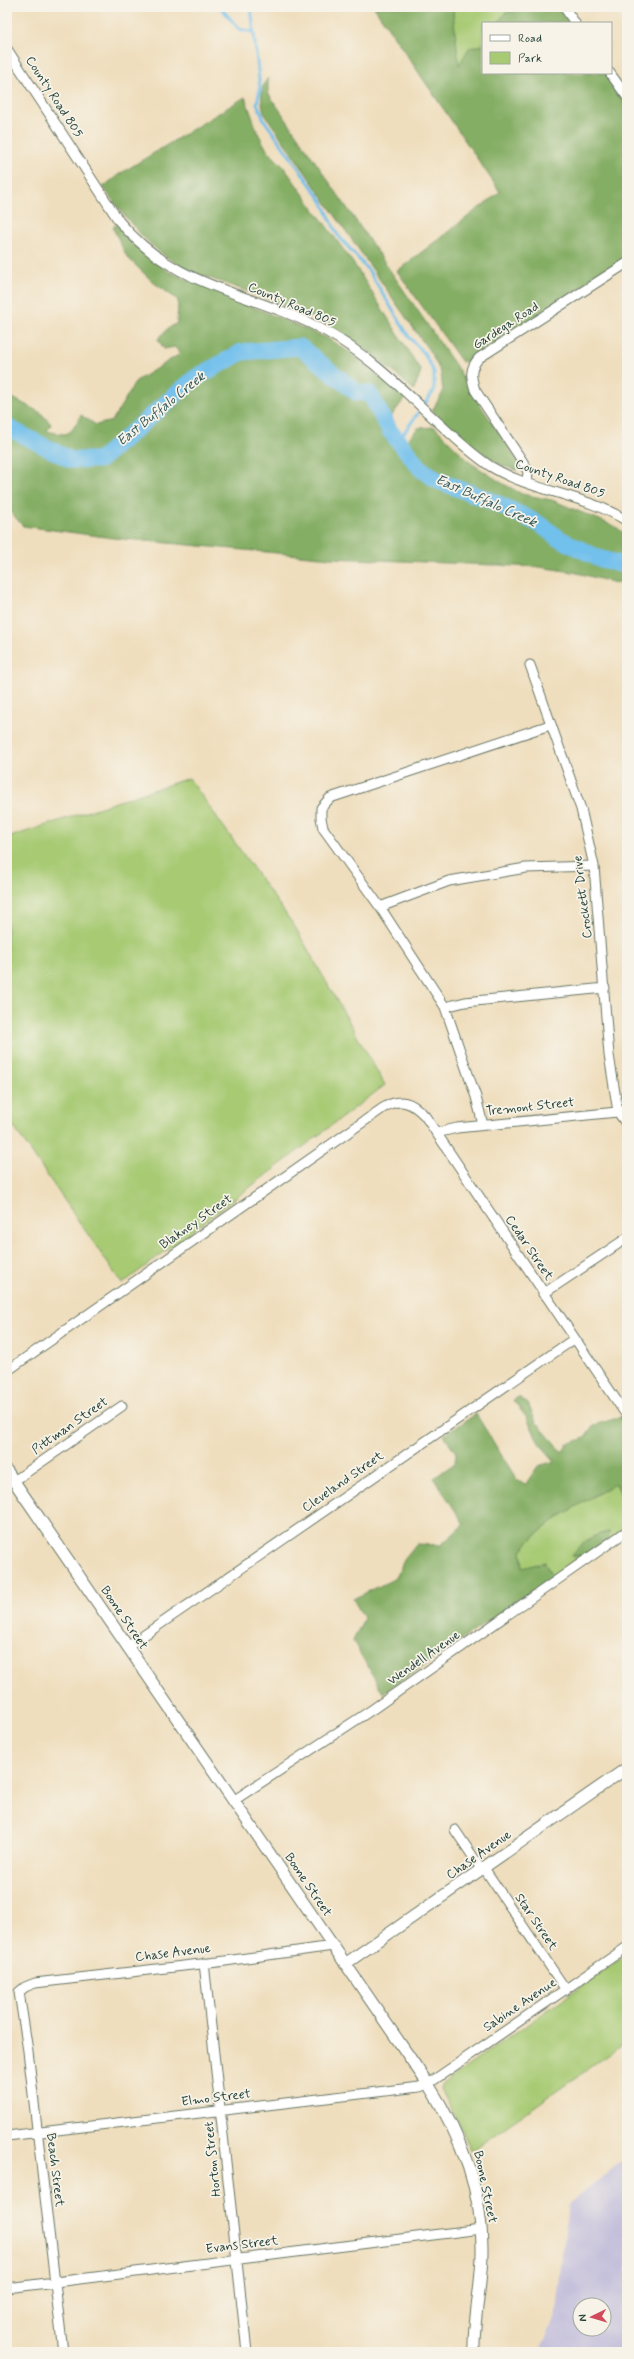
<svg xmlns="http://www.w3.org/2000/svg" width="634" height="2359" font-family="Mynerve,sans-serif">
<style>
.industrial{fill:#c4c0db;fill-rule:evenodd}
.green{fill:#a7ca73;stroke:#638454}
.forest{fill:#85ae65;stroke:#52764c}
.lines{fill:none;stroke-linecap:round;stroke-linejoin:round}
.stream{stroke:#72c0ec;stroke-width:3}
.river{stroke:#72c0ec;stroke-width:17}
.minor-casing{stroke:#687564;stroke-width:11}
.tertiary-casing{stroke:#687564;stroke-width:13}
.minor{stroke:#fff;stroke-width:9}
.tertiary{stroke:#fff;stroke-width:11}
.labels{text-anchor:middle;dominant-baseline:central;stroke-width:3.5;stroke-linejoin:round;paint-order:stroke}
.street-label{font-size:13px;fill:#1f3d34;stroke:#f7f3e8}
.water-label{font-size:14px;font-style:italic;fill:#305759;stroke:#f7f3e8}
</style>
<rect width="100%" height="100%" fill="#f7f3e8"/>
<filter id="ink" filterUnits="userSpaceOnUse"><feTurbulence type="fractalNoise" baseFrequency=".025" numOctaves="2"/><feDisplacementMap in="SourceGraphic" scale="8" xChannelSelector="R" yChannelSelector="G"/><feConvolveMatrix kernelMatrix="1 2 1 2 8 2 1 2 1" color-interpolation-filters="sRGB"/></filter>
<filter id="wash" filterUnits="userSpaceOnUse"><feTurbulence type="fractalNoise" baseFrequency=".012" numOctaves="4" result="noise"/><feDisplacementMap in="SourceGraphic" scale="16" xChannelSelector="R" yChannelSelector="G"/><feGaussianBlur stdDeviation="0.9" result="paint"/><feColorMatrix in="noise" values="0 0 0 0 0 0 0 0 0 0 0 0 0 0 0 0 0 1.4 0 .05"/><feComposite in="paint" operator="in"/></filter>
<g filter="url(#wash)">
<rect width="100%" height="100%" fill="#efdebd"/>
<path class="industrial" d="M627,2157V2352H539L555,2319L568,2204ZM580,2305H604V2329H580Z"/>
<path class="green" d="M455,7H520L519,10L505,13L498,23H483V45L459,66L453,13Z
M189,778L295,927L385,1085L122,1284L7,1117V838Z
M616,1483L626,1508L623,1516L627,1526L608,1540L609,1532C591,1535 583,1542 573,1556H584L552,1578L523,1568L521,1551C545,1521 583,1503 616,1483Z
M627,1954V2042L471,2151L459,2123L440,2089L441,2085Z"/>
<path class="forest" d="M374,7H455L453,13L459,65L469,48L483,45V73H605L627,105V258L467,361L462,362L397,271L500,192Z
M520,7H558L570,23H498L505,13L518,10Z
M268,78V93L460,372L470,390L518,461V470C493,468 452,428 432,411L443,392L441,373L432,355L264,113C261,100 259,89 268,78Z
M245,97L258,133L267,150L283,166L356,267L421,371L414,390C385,365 356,340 322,322C294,308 264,298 235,287C210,278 182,270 161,253C137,234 121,211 103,187L118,175Z
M116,224L132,244L169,272L327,338L352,354L405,398L390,418L406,441L418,428L435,427L471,463L502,483L522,494L552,500L614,526L627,535V582L616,583L573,572L539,567L331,558L113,538L23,526L7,508V395L41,413L51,424L47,431C70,437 70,435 81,415L96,425L112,421L136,381L180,354L175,347L164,349L158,339L166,330L177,323L178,300L153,282L127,257L113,228Z
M519,1397L528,1404L536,1422L562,1452L567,1444L585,1438L594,1425L621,1417L627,1426V1522L623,1516L626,1508L616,1483C583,1503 545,1521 521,1551L523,1568L545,1562L552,1578L383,1693L353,1641L364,1618L353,1599L396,1578L404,1560L417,1544L441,1545L464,1524L434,1478L455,1463L456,1453L444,1435L476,1414L517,1480L525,1485L538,1466L555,1461L539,1443L527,1418L513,1400Z
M609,1532L608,1540L584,1556H572C583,1542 591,1535 609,1532Z"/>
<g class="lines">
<path class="stream" d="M220,7L239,29L253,32
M251,7L260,89L257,103L264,120L322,201L337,234L369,271L409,337L424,353L434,372V391L398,441"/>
<path class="river" d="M7,427L71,460H100L195,378L242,352L300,347L356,392L370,394L390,431L421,469L438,481L492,501L521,515L541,525L558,538L598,558L627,566"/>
</g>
</g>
<g filter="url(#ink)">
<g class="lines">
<g class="minor-casing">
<path id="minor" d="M564,7L575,23
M7,49L119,221C177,291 253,291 327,332C370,356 405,392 441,425C457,440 472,454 490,466C532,492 585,494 627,521
M610,73L627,97
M527,482L528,472L523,462L475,390C471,377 469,369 479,358L627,263
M530,665L581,809L594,866L609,1055L618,1112L627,1125
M380,907L449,881L526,868L594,866
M445,1007L465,1002L605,988
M483,1125L476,1097L445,1007L380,907L323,828L321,818V808L330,798L550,725
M436,1133L457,1128L627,1111
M543,1294L627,1238
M7,1371L383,1108C400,1097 412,1102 425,1116L627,1416
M14,1481L122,1406
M127,1647L574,1339
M233,1801L373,1709L627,1531
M455,1830L482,1870
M484,1868L566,1990
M204,1963L247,2352
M7,2136L419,2087L428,2084L627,1947
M7,2288L481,2229
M63,2352L28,2051L19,1992L25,1987L35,1983L218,1962L333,1946"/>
</g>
<g class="tertiary-casing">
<path id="tertiary" d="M7,1471L428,2084C460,2134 483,2191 482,2252C482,2285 473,2319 474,2352
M345,1964L627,1768"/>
</g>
<use href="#minor" class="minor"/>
<use href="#tertiary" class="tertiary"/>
</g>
</g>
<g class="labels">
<g class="street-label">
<text transform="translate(54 97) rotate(57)">County Road 805</text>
<text transform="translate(292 305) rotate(23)">County Road 805</text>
<text transform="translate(506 326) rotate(-33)">Gardega Road</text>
<text transform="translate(560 479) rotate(19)">County Road 805</text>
<text transform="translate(583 897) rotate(-97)">Crockett Drive</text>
<text transform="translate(530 1107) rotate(-6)">Tremont Street</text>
<text transform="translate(196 1222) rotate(-35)">Blakney Street</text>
<text transform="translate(529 1248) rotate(56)">Cedar Street</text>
<text transform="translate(70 1426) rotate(-35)">Pittman Street</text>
<text transform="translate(343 1482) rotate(-35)">Cleveland Street</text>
<text transform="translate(124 1618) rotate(56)">Boone Street</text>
<text transform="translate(424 1658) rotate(-35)">Wendell Avenue</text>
<text transform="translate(479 1855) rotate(-35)">Chase Avenue</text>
<text transform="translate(308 1885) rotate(56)">Boone Street</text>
<text transform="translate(536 1922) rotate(56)">Star Street</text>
<text transform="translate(173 1953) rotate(-7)">Chase Avenue</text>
<text transform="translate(520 2005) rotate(-34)">Sabine Avenue</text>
<text transform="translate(216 2098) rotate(-7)">Elmo Street</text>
<text transform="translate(213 2159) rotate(-96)">Horton Street</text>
<text transform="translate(55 2170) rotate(83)">Beach Street</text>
<text transform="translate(485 2187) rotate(78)">Boone Street</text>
<text transform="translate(242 2245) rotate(-7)">Evans Street</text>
</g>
<g class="water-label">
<text transform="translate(161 409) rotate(-39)">East Buffalo Creek</text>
<text transform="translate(486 501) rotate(24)">East Buffalo Creek</text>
</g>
</g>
<rect width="634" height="2359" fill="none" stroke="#f7f3e8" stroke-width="24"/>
<rect x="482" y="22" width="130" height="52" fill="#f7f3e8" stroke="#a1aaa0"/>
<rect x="490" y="35" width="20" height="6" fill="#ffffff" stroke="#a1aaa0"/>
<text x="518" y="42" font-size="12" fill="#1f3d34">Road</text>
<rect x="490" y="52" width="20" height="12" fill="#a7ca73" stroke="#a1aaa0"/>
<text x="518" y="62" font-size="12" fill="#1f3d34">Park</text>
<g transform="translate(592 2317) rotate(265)"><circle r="19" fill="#f7f3e8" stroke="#a1aaa0"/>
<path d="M0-3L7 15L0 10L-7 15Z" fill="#d1495b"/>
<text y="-6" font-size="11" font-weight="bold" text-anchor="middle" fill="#1f3d34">N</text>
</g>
</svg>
